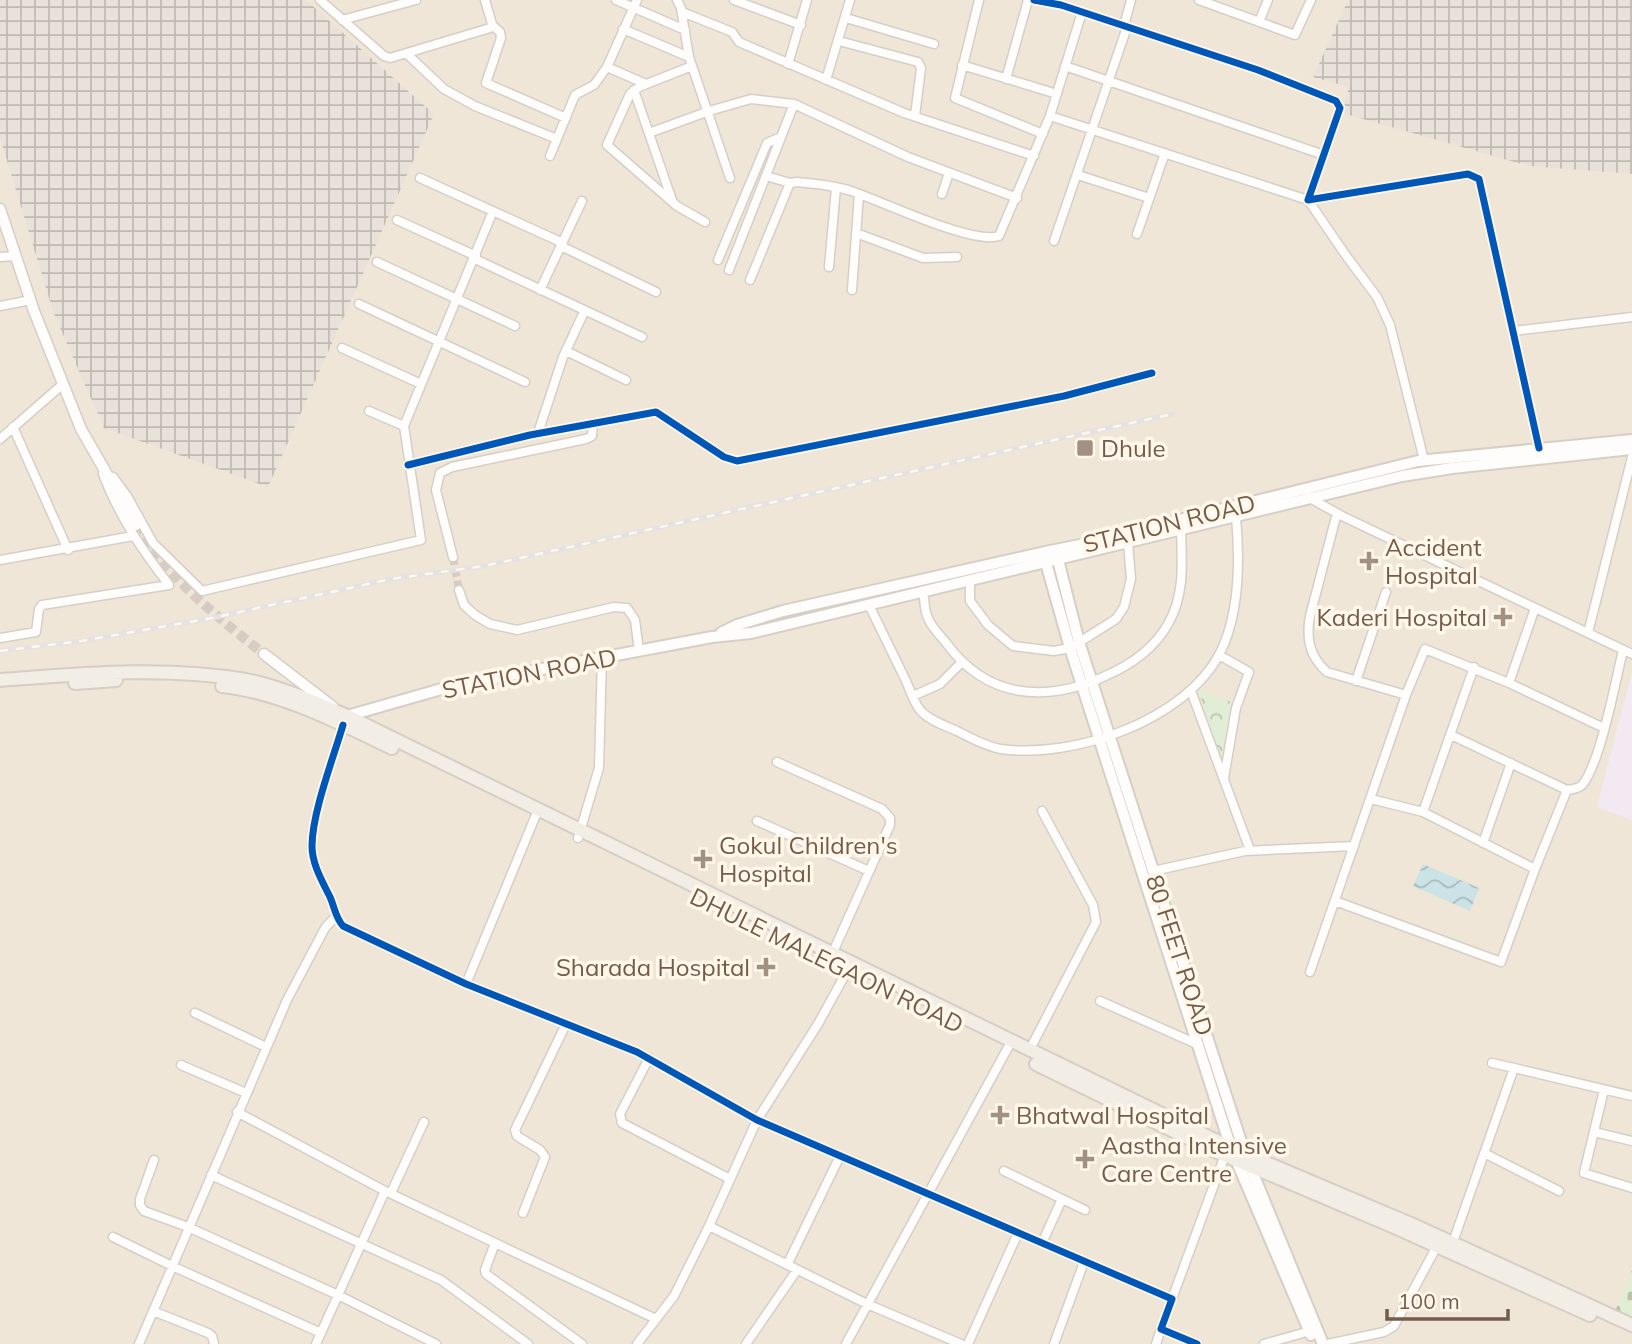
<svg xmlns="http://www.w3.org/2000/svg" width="1632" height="1344" font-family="Mulish,sans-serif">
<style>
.residential{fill:#efe6d7}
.industrial{fill:url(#industrial-grid)}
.education{fill:#f3e9f2}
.forest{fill:url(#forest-crowns)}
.cemetery{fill:url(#cemetery-stones)}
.water{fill:url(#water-waves)}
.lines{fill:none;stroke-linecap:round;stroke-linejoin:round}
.minor-tunnel{stroke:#d6ccc2;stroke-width:8;stroke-dasharray:8 4;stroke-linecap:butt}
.tertiary-tunnel{stroke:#d6ccc2;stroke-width:10;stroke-dasharray:10 5;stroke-linecap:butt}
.minor-casing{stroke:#d4cfc7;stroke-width:11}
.tertiary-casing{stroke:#d4cfc7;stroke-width:13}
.secondary-casing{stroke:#d5cfc6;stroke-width:14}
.primary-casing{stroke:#d5cdc6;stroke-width:16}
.minor{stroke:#fefdfc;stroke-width:8}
.tertiary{stroke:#fefdfc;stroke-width:10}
.secondary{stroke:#fefdfc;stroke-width:10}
.primary{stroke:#f2eee5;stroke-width:12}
.rail-casing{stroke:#e5e2e4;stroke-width:5}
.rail{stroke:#fff8ea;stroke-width:2.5;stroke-dasharray:8;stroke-linecap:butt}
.cycleway-casing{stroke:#fff8ea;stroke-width:11}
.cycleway{stroke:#0057b8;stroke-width:7}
.poi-dot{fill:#a29082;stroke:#fff8ea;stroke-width:2.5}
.labels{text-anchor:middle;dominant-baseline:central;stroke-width:7;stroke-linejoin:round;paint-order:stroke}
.poi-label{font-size:24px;fill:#745c4a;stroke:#fff8ea;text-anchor:start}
.street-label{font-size:24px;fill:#745c4a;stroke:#fff8ea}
</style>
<defs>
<pattern id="industrial-grid" width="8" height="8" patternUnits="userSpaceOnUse" patternTransform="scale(1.75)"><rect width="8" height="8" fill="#e9e2da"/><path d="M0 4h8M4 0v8" fill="none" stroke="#c1bab3"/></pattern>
<pattern id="forest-crowns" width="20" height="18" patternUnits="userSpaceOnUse" patternTransform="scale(1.75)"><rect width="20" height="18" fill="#e1edd5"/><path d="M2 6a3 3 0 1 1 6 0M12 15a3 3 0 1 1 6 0" fill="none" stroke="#bbc3af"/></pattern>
<pattern id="cemetery-stones" width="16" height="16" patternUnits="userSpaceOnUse" patternTransform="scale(1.75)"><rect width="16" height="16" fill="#e1edd5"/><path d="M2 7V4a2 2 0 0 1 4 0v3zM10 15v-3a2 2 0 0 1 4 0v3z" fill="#bbc3af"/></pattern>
<pattern id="water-waves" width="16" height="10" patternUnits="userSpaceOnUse" patternTransform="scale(1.75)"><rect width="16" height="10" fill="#cbe2e6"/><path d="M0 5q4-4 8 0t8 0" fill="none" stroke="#a9babc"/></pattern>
</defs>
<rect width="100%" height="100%" fill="#f6f2ea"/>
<path class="residential" d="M0,0H1632V1344H0Z"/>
<path class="industrial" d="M0,0H306L434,114L268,487L104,428L54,314L0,138Z
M1348,0H1632V174L1529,166L1342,113L1349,87L1313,77Z"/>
<path class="education" d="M1632,672V820L1597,807Z"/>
<path class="forest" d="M1198,689L1234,703L1222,764Z"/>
<path class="cemetery" d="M1632,1270V1325L1613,1316Z"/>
<path class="water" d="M1423,864L1479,888L1470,911L1413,886Z"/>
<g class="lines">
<path class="minor-tunnel" d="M453,557L459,590"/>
<path class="tertiary-tunnel" d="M136,525C167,577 217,617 264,654"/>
<g class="minor-casing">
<path id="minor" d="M320,0L384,56L390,58L490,28L492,24L485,0
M616,0L685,30
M677,0L681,8L689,57L730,178
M734,0L801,25
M979,0L955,98L1043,134
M1034,0L1061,5L1258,70L1336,101L1340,108L1339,111L1308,200L1468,174L1479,179L1539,448
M1199,0L1295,35L1311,0
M682,12L732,32L739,42L904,113L1034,156
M846,18L934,44
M342,20L416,0
M1259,22L1268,0
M492,25L500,32L501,38L486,83L566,118
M1124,26L1131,0
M623,29L689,57
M839,41L918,62L921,68L915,116
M407,54L444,89L475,106L557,139
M788,64L807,0
M962,65L1057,94
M692,66L639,87L630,94L607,145L677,206L705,222
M1065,66L1324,155
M607,67L646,84
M1006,79L1028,0
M826,80L850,0
M634,90L672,200
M1050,116L1308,200L1347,257L1377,297L1390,325L1424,460
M649,133L709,111L751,99L794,104L908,157L1017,198
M550,156L575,95L594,85L607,67L637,0
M1078,175L1149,198
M766,176L790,183L797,182C815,184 834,185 851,191C882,201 972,245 999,236L1050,116L1082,12
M420,178L563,243
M942,194L949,173
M397,220L476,256
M856,233L923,258L957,257
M1137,234L1165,153
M1054,241L1127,27
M561,246L656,292
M0,257L16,256
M475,259L642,337
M718,260L767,143L781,137
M377,262L515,326
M829,267L836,188
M729,270L794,104
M750,280L790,183
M540,290L582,201
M852,290L859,194
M359,304L525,382
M0,306L31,300
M1513,331L1632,317
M342,348L421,384
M566,351L626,380
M369,411L404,426
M13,427L68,550
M538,433L563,357L584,312
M0,439L63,384
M408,465L530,435L656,412L724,457L737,461L1064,396L1152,373
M113,477L127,496L153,543L202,591L421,540L404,426L493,211
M1308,497L1342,516L1632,654
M1337,513L1310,616C1306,638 1309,656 1327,672L1406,695
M453,557L436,490L440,473L452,467L586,439L592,436L593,423
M0,560L133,536
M970,581V601L988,625L1013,646L1054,651L1070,648L1116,619L1124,607L1131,579L1128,543
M459,590L464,605L475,615L490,624L517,630L614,607L627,608L635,620L639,651
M923,592C925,600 924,611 928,618C931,627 941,636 947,644C987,698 1044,703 1103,677C1129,666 1154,649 1168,624C1185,595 1182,562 1181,530
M869,605C881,630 894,656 906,681C910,690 914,703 920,710C928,720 946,726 957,731C971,738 987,747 1001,749C1073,759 1185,721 1220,653C1240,613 1240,561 1236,517
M1588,633L1632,457
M0,638L36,632L39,609L42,605L169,585C142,550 119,516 103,474
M1219,655L1249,672L1236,708L1224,778
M1356,681L1386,592
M1509,683L1535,608
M1191,691L1250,850
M913,696L940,684L961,663
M343,725C333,759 312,813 312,846C312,864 322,881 330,897C335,908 335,917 343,926L466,984L637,1052L757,1120L1172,1299L1161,1329L1197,1344
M1451,735L1567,790C1573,789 1578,789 1582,785C1600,765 1616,679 1623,650
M777,762L882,809L890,818V825L829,961
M1371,799L1423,812L1535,869
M1423,812L1474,667
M757,821L869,871
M578,838L599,768L602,658
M1483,843L1511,763
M1153,871L1245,851L1354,846
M1335,901L1501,962L1535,869L1567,790
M851,964L818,1024L757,1120L709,1226L867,1304L961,1344
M1310,972L1406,695L1425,649L1509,683L1604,728
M466,984L538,810
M1100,1001L1199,1045
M195,1013L266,1047
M1029,1051L1096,922L1093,905L1042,811
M649,1058L620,1114L622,1123L730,1179
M1492,1063L1514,1068
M181,1065L246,1093
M1604,1090L1584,1173L1632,1188
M237,1112L385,1191
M1594,1132L1632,1141
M1484,1153L1559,1191
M154,1160L140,1199V1205L144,1211L188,1227L338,1295L436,1344
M1004,1171L1085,1210
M211,1175L441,1280L528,1344
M391,1193L424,1122
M523,1213L545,1157L540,1150L517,1136L515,1130L566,1024
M113,1237L172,1266L321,1333
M495,1243L485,1270L486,1274L582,1344
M1042,1243L1062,1199
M1452,1245L1514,1068L1632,1096
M787,1265L840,1156
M1172,1299L1225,1155
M153,1311L208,1333L212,1336L214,1344
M139,1344L287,1000L325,928L335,917
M316,1344L385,1191L656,1319
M637,1344L674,1296L709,1226
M746,1344L797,1270
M846,1344L1011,1042
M968,1344L1018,1233
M1054,1344L1084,1262
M1156,1344L1161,1329
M1264,1344L1310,1331
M1328,1344L1384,1332L1394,1326L1437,1246"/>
</g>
<g class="tertiary-casing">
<path id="tertiary" d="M0,209L34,311L81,429L136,525
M264,654L333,707"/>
</g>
<g class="secondary-casing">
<path id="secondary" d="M1058,560L1079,642L1245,1154L1323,1344
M1046,563L1070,648L1231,1148L1311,1335
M721,633L737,625L783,611L1050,551L1120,537L1175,521L1418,461L1632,440
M347,716L452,686L712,637L751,633L1402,476L1452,468L1632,449"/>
</g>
<g class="primary-casing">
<path id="primary" d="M0,680C81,674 165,666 246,680C281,687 314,702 347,716L1231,1148L1411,1224L1632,1325
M75,683L116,680
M222,686C280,692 340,723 392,748
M1036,1064L1215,1151L1392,1226L1590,1315"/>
</g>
<use href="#minor" class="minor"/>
<use href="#tertiary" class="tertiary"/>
<use href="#secondary" class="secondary"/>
<use href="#primary" class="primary"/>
<g class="rail-casing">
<path id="rail" d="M0,651L81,641L212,618L391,579L484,566L1172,414"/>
</g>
<use href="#rail" class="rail"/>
<g class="cycleway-casing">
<path id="cycleway" d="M1034,0L1061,5L1258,70L1336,101L1340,108L1339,111L1308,200L1468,174L1479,179L1539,448
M408,465L530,435L656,412L724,457L737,461L1064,396L1152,373
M343,725C333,759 312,813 312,846C312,864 322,881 330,897C335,908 335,917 343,926L466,984L637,1052L757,1120L1172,1299L1161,1329L1197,1344"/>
</g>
<use href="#cycleway" class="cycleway"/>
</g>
<g class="poi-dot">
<rect x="1076" y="439" width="18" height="18" rx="3.5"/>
<path d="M1365.5 550.5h7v7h7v7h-7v7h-7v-7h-7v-7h7z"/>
<path d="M1499.5 606.5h7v7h7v7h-7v7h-7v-7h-7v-7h7z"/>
<path d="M699.5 848.5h7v7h7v7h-7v7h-7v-7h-7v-7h7z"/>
<path d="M762.5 956.5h7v7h7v7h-7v7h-7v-7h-7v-7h7z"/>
<path d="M996.5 1104.5h7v7h7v7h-7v7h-7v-7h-7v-7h7z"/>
<path d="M1081.5 1148.5h7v7h7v7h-7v7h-7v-7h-7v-7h7z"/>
</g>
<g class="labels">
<g class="poi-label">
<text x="1101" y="448">Dhule</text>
<text x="1385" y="547">Accident<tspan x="1385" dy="28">Hospital</tspan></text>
<text x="1487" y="617" text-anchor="end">Kaderi Hospital</text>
<text x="719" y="845">Gokul Children's<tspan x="719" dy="28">Hospital</tspan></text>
<text x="750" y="967" text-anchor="end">Sharada Hospital</text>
<text x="1016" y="1115">Bhatwal Hospital</text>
<text x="1101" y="1145">Aastha Intensive<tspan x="1101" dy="28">Care Centre</tspan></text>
</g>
<g class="street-label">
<text transform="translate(1169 523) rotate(-14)">STATION ROAD</text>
<text transform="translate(529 673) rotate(-11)">STATION ROAD</text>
<text transform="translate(1180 955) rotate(72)">80 FEET ROAD</text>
<text transform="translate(827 960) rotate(26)">DHULE MALEGAON ROAD</text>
</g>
</g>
<path d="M1387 1309v10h121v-10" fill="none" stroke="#745c4a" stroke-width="3.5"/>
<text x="1398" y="1309" font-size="21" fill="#745c4a" stroke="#fff8ea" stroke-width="5" paint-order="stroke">100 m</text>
</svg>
